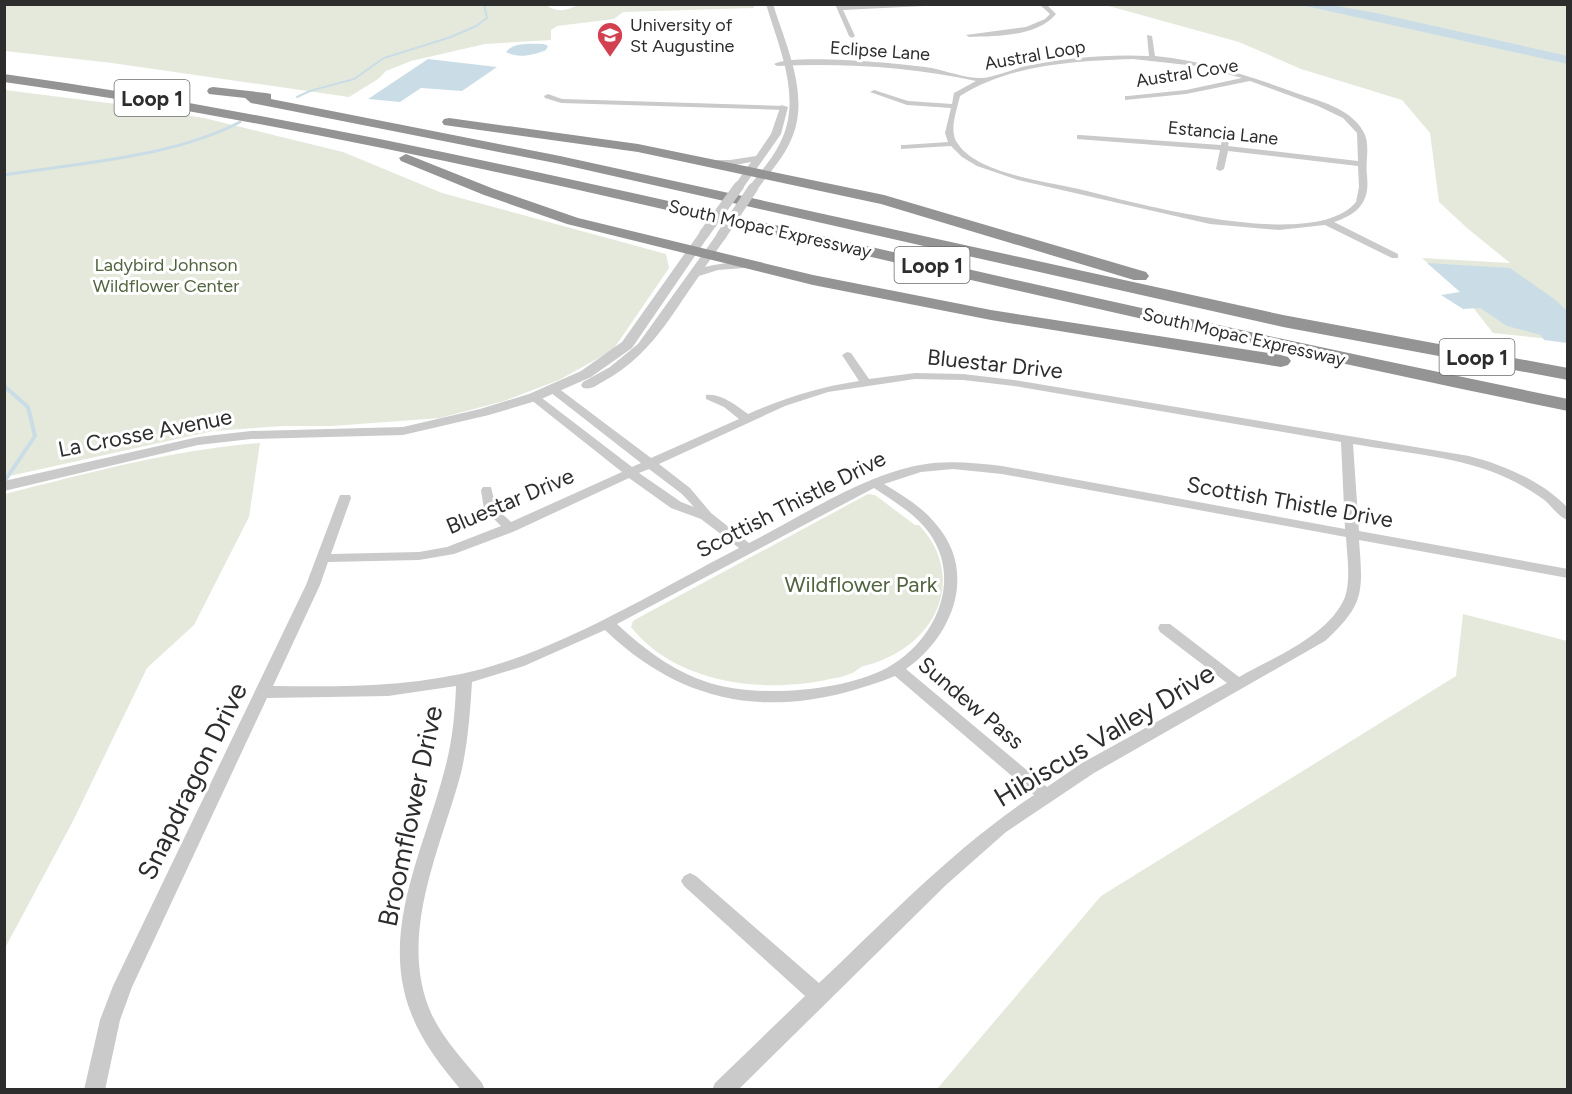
<svg xmlns="http://www.w3.org/2000/svg" width="1572" height="1094" font-family="Figtree,sans-serif">
<style>
.green{fill:#e4e9dc}
.water{fill:#cadde7}
.lines{fill:none;stroke-linecap:round;stroke-linejoin:round}
.stream-far2{stroke:#cadde7;stroke-width:2}
.stream-far1{stroke:#cadde7;stroke-width:3}
.stream{stroke:#cadde7;stroke-width:4}
.river{fill:#cadde7;fill-rule:evenodd}
.minor{fill:#cacaca;fill-rule:evenodd}
.tertiary{fill:#cacaca;fill-rule:evenodd}
.motorway{fill:#949494;fill-rule:evenodd}
.tertiary-bridge{stroke:#cacaca;stroke-width:10}
.labels{text-anchor:middle;dominant-baseline:central;stroke-width:6;stroke-linejoin:round;paint-order:stroke}
.far-poi-label{font-size:18px;fill:#2d2d2d;stroke:#fff;text-anchor:start}
.far-street-label{font-size:18px;fill:#2d2d2d;stroke:#fff}
.far-park-label{font-size:18px;fill:#51643f;stroke:#fff}
.shield{fill:#fff;stroke:#6c6c6c;stroke-width:1.5}
.shield-label{font-size:21px;font-weight:bold;fill:#2d2d2d}
.street-label{font-size:22px;fill:#2d2d2d;stroke:#fff}
.park-label{font-size:22px;fill:#51643f;stroke:#fff}
.near-street-label{font-size:27px;fill:#2d2d2d;stroke:#fff}
</style>
<rect width="100%" height="100%" fill="#fff"/>
<path class="green" d="M546,5C555,12 568,12 578,4H753L754,8L623,12L614,19L557,26L551,30V40L485,44L411,61L386,71L378,79L349,97L112,63L5,51V5Z
M1105,5H1567V341L1493,333L1461,292L1422,258L1510,263L1467,228L1439,202L1430,133L1402,100L1301,69L1239,42Z
M5,90L124,105L204,118L343,152L442,193L666,254L669,268L613,350L559,380L504,401L440,418L332,426H283L213,431L5,477Z
M260,443L249,517L194,625L147,668L73,821L5,948V494C89,473 172,450 260,443Z
M868,494L875,495L915,525H919C936,543 946,566 942,592C935,632 900,657 864,666C859,667 857,671 852,673C846,676 837,678 830,679C764,694 676,684 631,627L633,621L638,618Z
M1463,614L1567,641V1089H937L1101,896L1456,676Z"/>
<path class="water" d="M544,44L548,46L546,50C534,55 518,59 506,52C513,42 532,44 544,44Z
M428,59L497,67L462,91L421,88L400,102L368,99Z
M1427,263L1510,268L1557,301L1567,311V343L1544,340L1541,335L1507,326L1480,308L1463,309L1441,295L1460,292Z"/>
<g class="lines">
<path class="stream-far2" d="M297,97L310,91L354,79L384,58L451,37L476,26L487,18L484,4"/>
<path class="stream-far1" d="M4,175C78,163 174,157 240,122"/>
<path class="stream" d="M4,386L28,407L35,436L4,482"/>
<path class="river" d="M1297,4H1326L1376,13L1568,56V64Z"/>
<path class="minor" d="M835,4L842,6H924L843,10L855,36L852,38L849,36Z
M1039,4H1046L1056,14C1037,37 996,36 969,37L966,35L1026,27L1045,19L1050,14Z
M1147,35L1152,36L1155,56C1205,61 1250,76 1296,93C1319,101 1350,108 1363,131C1371,144 1365,161 1367,176C1370,202 1358,214 1334,222L1398,254V258H1392L1325,225L1279,230L1210,224L1018,180L977,166L962,157L951,146L901,149V145H904L948,142L945,133L951,108L907,105L870,92L874,90L908,101L952,104L954,93L976,81C910,67 845,63 777,66L774,64C794,53 906,64 932,68C945,71 970,79 982,78C992,78 1014,69 1026,66C1066,58 1108,54 1149,56ZM1133,59L1196,66L1242,78L1186,90L1128,96H1125V100L1186,94L1250,81L1318,106L1343,118L1357,133L1358,161L1228,146L1231,134L1227,132L1223,134L1221,145L1080,135H1077V139L1220,150L1216,169L1220,171L1224,169L1228,151L1358,166L1359,187L1356,202C1314,253 1136,203 1079,189C1046,181 978,174 958,144C948,131 957,110 960,96C1010,64 1076,61 1133,59Z
M548,94L562,99L784,106L788,108L784,110L561,103L545,98L544,96Z
M847,352L851,353L869,379L915,373L963,374L1014,380L1469,456C1504,465 1542,481 1568,508V520C1558,517 1551,505 1543,499C1532,491 1520,484 1507,478C1460,456 1404,453 1353,444L1359,531L1568,569V578L1359,540C1363,592 1365,604 1325,641L1094,773L1006,832L946,885L738,1090H712L715,1083L805,996L684,886L681,881L684,876L690,873L696,876L819,983C888,918 954,848 1034,795L895,676C879,683 863,687 847,692C753,717 675,697 605,630L524,666L472,682C470,713 468,743 461,773C441,848 397,935 431,1013C443,1039 464,1061 482,1083L485,1090H461C441,1066 422,1042 411,1013C379,932 424,850 444,772C452,744 455,715 456,686L388,696L267,698L132,987L120,1020L105,1090H84L100,1020L113,986L306,585L340,495H350L351,498L331,554L419,552L447,547L501,526L484,509L481,490L483,487H491L496,508L511,522L622,472L530,399V395H538L632,467L641,463L550,392V388H558L651,458L739,419L724,407L706,399V395C721,393 737,406 748,414C784,398 819,387 859,381L842,355ZM915,379L963,380L1014,386L1341,442L1345,529L1002,466C975,463 947,460 920,465C864,475 800,517 749,543L711,513L690,488L659,464L785,406L828,392ZM649,469L682,494L694,507L681,502L639,473ZM953,469L1002,474L1346,537C1347,556 1351,579 1345,597C1330,635 1273,658 1239,677L1170,624H1160L1158,628L1160,632L1227,683L1082,763L1047,787L906,669C954,635 978,571 935,523C921,506 902,495 884,484L921,472ZM629,478L671,508L701,519L739,548C658,590 569,645 482,669C413,687 343,687 273,686L320,585L328,562L419,560L454,554L515,531ZM874,488C893,501 916,514 930,534C963,582 934,642 887,668C843,691 765,697 717,685C678,675 646,651 617,624Z"/>
<path class="tertiary" d="M766,4H773C786,46 811,97 791,140C783,159 768,174 757,190L753,191L748,188C759,173 772,160 780,143C803,99 779,48 766,4Z
M781,105L788,107L781,134L743,188L734,186L751,162L730,166L706,164V160H730L756,156L771,134Z
M704,231L710,234L632,348L591,377L539,400L489,415L403,435L251,439L198,445L4,491V481L198,437L251,431L403,427L480,409L529,394L581,371L622,342L700,232Z
M721,233L727,236L705,267C717,264 750,258 759,265L757,267L718,270L699,276C670,317 650,356 604,381C597,385 592,390 583,388L581,385L583,382L610,367L638,344L717,234Z"/>
<path class="motorway" d="M4,74C291,114 572,179 854,243C1091,298 1329,350 1568,399V411C1329,362 1091,308 854,253C572,188 291,122 4,82Z
M213,87L266,93L271,94V99L560,156L1283,315L1568,368V380L1283,327L560,164L251,103L245,98L209,94L207,91L209,88Z
M449,118L638,144L884,195L1146,272L1149,276L1146,280H1134L881,204L638,152L444,125L442,122L444,119Z
M406,154L494,189L578,218L813,275L991,310L1281,355L1288,357L1291,361L1288,365L1281,367L991,320L813,285L567,224L484,195L401,161L399,158Z"/>
<path class="tertiary-bridge" d="M704,234L739,186
M721,236L753,188"/>
</g>
<defs>
<g id="university-pin" transform="scale(1.35)"><path d="M0 17L-7.5 6A9.5 9.5 0 1 1 7.5 6Z" fill="#d24150" stroke="#fff"/><path d="M0-5L7-2L0 1L-7-2ZM-4 1L0 2.5L4 1V4Q0 6-4 4Z" fill="#fff"/></g>
</defs>
<g fill-rule="evenodd">
<use href="#university-pin" x="610" y="35"/>
</g>
<g class="labels">
<g class="far-poi-label">
<text x="630" y="25">University of<tspan x="630" dy="21">St Augustine</tspan></text>
</g>
<g class="far-street-label">
<text transform="translate(880 51) rotate(4)">Eclipse Lane</text>
<text transform="translate(1035 55) rotate(-10)">Austral Loop</text>
<text transform="translate(1187 73) rotate(-9)">Austral Cove</text>
<text transform="translate(1223 133) rotate(6)">Estancia Lane</text>
<text transform="translate(770 229) rotate(13)">South Mopac Expressway</text>
<text transform="translate(1244 337) rotate(13)">South Mopac Expressway</text>
</g>
<g class="far-park-label">
<text x="166" y="265">Ladybird Johnson<tspan x="166" dy="21">Wildflower Center</tspan></text>
</g>
<g class="shield">
<rect x="114.5" y="80" width="75" height="36" rx="4.5"/>
<rect x="894.5" y="247" width="75" height="36" rx="4.5"/>
<rect x="1439.5" y="339" width="75" height="36" rx="4.5"/>
</g>
<g class="shield-label">
<text x="152" y="98">Loop 1</text>
<text x="932" y="265">Loop 1</text>
<text x="1477" y="357">Loop 1</text>
</g>
<g class="street-label">
<text transform="translate(995 364) rotate(6)">Bluestar Drive</text>
<text transform="translate(145 433) rotate(-11)">La Crosse Avenue</text>
<text transform="translate(510 501) rotate(-23)">Bluestar Drive</text>
<text transform="translate(1290 502) rotate(10)">Scottish Thistle Drive</text>
<text transform="translate(791 504) rotate(-27)">Scottish Thistle Drive</text>
<text transform="translate(971 703) rotate(40)">Sundew Pass</text>
</g>
<g class="park-label">
<text x="861" y="584">Wildflower Park</text>
</g>
<g class="near-street-label">
<text transform="translate(1104 735) rotate(-31)">Hibiscus Valley Drive</text>
<text transform="translate(192 781) rotate(-64)">Snapdragon Drive</text>
<text transform="translate(410 816) rotate(-78)">Broomflower Drive</text>
</g>
</g>
<rect width="1572" height="1094" fill="none" stroke="#2d2d2d" stroke-width="12"/>
</svg>
